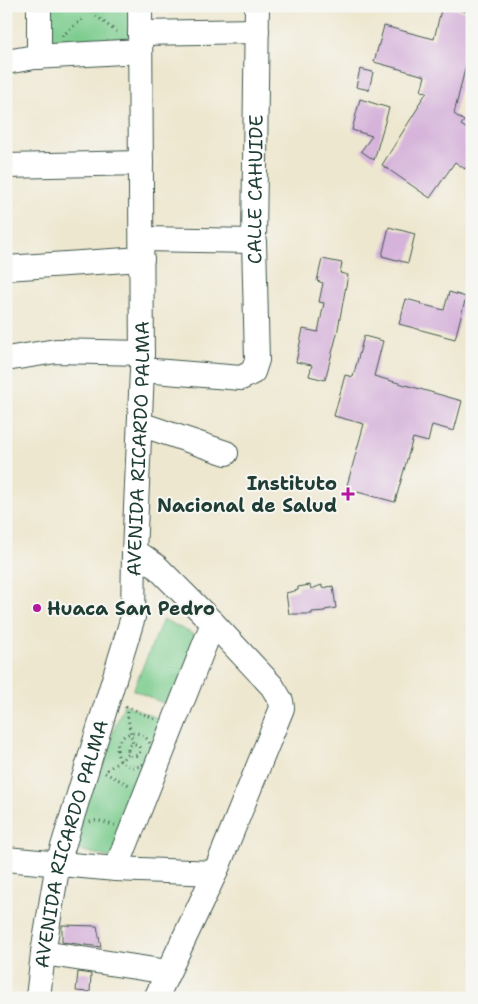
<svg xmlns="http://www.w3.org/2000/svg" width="478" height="1004" font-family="'Shantell Sans',sans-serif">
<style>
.green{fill:#7bcc8e;stroke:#4d8461}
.building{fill:#d6b3da}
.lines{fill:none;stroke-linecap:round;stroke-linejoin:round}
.minor-casing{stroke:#3e564b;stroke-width:26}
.path{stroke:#3e564b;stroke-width:3;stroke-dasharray:1 4;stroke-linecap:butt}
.minor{stroke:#fff;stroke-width:24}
.poi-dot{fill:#b5179e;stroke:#f6f6f2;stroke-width:2}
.labels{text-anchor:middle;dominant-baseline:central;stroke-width:4;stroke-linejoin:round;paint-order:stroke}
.street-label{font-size:19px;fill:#1f3d34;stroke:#f6f6f2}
.poi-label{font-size:19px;font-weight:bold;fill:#1f3d34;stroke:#f6f6f2;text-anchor:end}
</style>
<rect width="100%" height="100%" fill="#f6f6f2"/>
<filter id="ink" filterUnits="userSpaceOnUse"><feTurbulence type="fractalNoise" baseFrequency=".02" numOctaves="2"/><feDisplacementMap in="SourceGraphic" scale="10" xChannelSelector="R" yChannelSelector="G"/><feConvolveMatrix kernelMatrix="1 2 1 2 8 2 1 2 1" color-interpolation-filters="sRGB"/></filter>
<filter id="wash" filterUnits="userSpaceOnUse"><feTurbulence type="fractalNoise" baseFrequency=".0096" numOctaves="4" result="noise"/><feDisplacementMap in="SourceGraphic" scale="20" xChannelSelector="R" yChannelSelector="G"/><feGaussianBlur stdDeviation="1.12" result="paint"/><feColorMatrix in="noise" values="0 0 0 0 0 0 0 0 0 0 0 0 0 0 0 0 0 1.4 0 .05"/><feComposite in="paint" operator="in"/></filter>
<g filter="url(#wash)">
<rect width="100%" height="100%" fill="#eee7cf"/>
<path class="green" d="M50,6H131L132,44L51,46Z
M163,619L201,638L172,707L133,690Z
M124,704L169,723L115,859L68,847Z"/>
<g id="blocks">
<path class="building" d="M442,6L472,13V40L454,114L464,121L461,125L472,132V158L465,169L455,162L430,198L382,165L419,106L418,105L427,92L421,91L425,76L374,62L384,26L434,39Z
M360,69L373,72L369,90L356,87Z
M360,99L389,108L374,160L361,151L372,136L352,130Z
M389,227L415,234L408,263L382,256Z
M322,259L342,263L340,273L348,275L337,334L325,380L309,376L312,365L296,362L303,329L318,332L324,303L319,302L323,283L317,281Z
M449,292L466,297L455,339L399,324L406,299L421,303L420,304L444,310Z
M364,336L383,341L374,376L462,401L454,431L432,425L428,442L413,438L395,502L346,489L364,424L334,416L345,375L353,377Z
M310,585L311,589L322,585V588L333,586L336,608L325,610V611L312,612V614H289L286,593L298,590V587Z
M62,925L97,926L101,947L62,942Z
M78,972L91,974L90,992L76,991Z"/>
</g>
</g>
<g filter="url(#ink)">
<use href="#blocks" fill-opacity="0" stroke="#3e564b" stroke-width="1"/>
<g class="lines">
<g class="minor-casing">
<g id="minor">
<path d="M140,33L257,31"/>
<path d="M39,57V6"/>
<path d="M6,62L35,57L140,51"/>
<path d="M6,166L141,163"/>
<path d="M142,239L254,241"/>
<path d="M6,268L142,259"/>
<path d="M6,359L56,351L142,353"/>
<path id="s1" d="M142,370L241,378L253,372L257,360L254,241L257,6"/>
<path d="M140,424L226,453"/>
<path d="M134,553L145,558L156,566L213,623L272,686L281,701L282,708L215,873L156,998"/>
<path d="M6,859L116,869L215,873"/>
<path d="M116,869L213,623"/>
<path d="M43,953L168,972"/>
<path id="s2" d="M38,998L43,953L58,863L133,617L134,553L142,370L140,6"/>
</g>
</g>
<path class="path" d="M96,16L118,33
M62,36L85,17
M126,706L155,719
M126,707L133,745
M117 750a17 17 0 1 1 34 0a17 17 0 1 1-34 0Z
M128 750a6 6 0 1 1 12 0a6 6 0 1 1-12 0Z
M107,770L129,754
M105,773L129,785
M90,822C98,818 106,824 115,825"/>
<use href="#minor" class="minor"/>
</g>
</g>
<g class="poi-dot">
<path d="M345.5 486.5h5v5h5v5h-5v5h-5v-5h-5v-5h5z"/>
<circle cx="37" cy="608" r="5"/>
</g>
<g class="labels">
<g class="street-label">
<text stroke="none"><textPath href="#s1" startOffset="296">CALLE CAHUIDE</textPath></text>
<text stroke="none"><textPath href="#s2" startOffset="562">AVENIDA RICARDO PALMA</textPath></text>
<text stroke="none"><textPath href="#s2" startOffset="158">AVENIDA RICARDO PALMA</textPath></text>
</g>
<g class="poi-label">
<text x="337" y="483">Instituto<tspan x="337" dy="22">Nacional de Salud</tspan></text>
<text x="47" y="608" text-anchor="start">Huaca San Pedro</text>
</g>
</g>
<rect width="478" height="1004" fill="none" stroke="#f6f6f2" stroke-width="25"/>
</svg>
